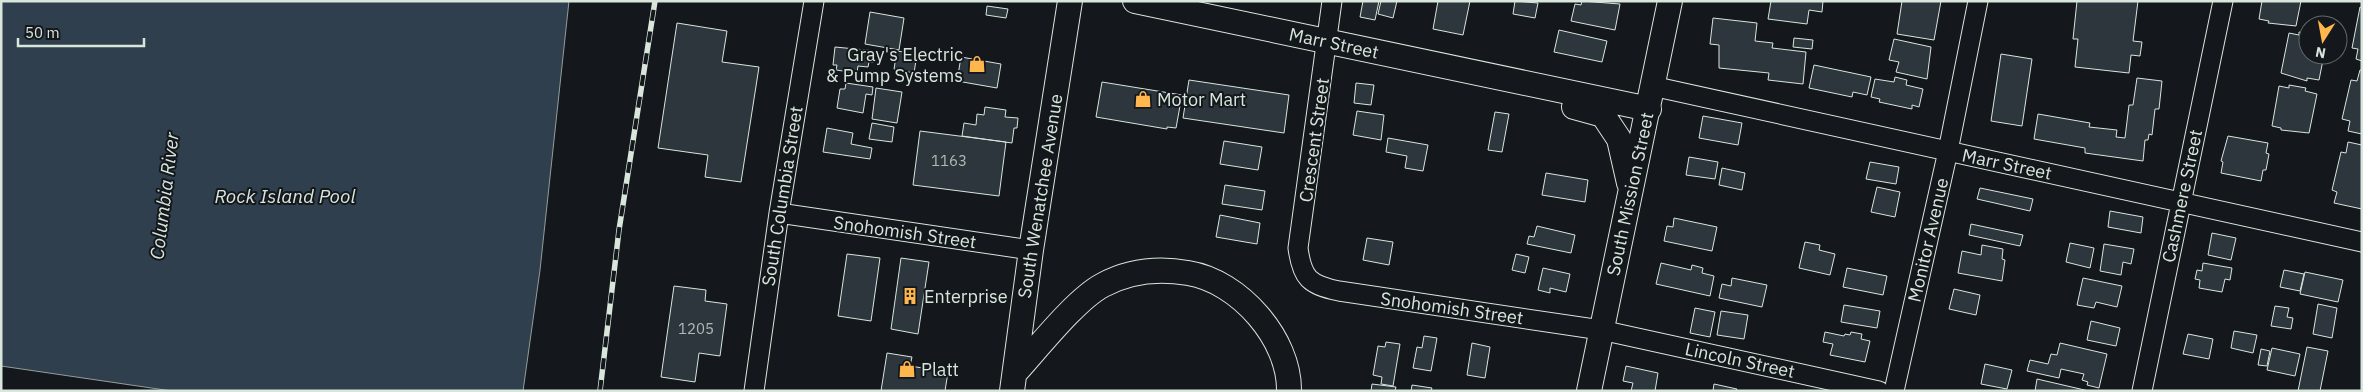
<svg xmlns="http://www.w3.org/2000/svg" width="2363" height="392" font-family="'IBM Plex Sans',sans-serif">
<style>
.water{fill:#2f3f4d;stroke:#939e99}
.pier{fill:#14181c;stroke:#939e99}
.building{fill:#2c363c;stroke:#d8e6dc}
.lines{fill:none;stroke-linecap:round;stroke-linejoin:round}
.minor-casing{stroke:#d8e6dc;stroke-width:21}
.major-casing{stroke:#d8e6dc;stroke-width:26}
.minor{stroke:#14181c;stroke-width:19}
.major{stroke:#14181c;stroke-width:24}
.rail-casing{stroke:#d8e6dc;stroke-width:5.5}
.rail{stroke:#14181c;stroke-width:4;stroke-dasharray:11;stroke-linecap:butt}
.labels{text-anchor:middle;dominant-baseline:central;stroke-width:4;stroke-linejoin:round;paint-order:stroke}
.number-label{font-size:15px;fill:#adbab4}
.street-label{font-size:18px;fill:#d8e6dc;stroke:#14181c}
.poi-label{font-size:18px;fill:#d8e6dc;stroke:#14181c;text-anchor:start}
.water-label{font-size:19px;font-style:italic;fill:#d8e6dc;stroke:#14181c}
</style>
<rect width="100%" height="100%" fill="#14181c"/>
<path class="water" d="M1,1H569L540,270L523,391H1Z"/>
<path class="pier" d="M1,366L172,391H1Z"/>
<path class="building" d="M1363,1H1379L1375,20L1360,17Z
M1381,1H1397L1393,18L1378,14Z
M1438,1H1470L1463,35L1433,29Z
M1515,1L1538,3L1535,18L1513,14Z
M1582,1L1620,4L1615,30L1571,21L1575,4L1581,5Z
M1771,1H1823L1822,12L1809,10L1807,24L1768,19Z
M1902,1H1941L1934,40L1897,34Z
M2077,1H2138L2133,41L2142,42L2140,56L2131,55L2129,73L2075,67L2078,39H2073Z
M2262,1H2301L2296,26L2268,23L2269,21L2259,19Z
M987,6L1008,9L1006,18L986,15Z
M2360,7L2362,8V61L2356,59L2358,49L2352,48Z
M870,12L904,18L899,50L865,44Z
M1713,18L1757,23L1755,41L1773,43L1772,48L1806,52L1803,84L1768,80L1769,73L1719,68V45L1710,44Z
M677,23L727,31L722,62L759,67L741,182L705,177L708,155L658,148Z
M1559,30L1607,41L1602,62L1554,52Z
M2299,32L2308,34V55H2324L2319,80L2307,78V81L2281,73L2289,33L2299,35Z
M1794,38L1813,40L1812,49L1793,47Z
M1894,39L1931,47L1927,79L1896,72L1899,62L1889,60Z
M835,47L876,51L874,62H869L868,67L858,66L857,73L836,70L837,65H833Z
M897,51L917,54L914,73L894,69Z
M2001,54L2032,59L2022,126L1991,121Z
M961,57L1001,64L997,88L957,81Z
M1814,65L1871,77L1867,95L1853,92L1852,97L1809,88Z
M2360,70H2362V134L2348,131L2350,121L2342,119L2351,80L2357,81Z
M1895,77L1907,80L1906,85L1923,89L1919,107L1912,105V109L1879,102L1880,99L1871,97L1875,79L1894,82Z
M2137,78L2162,81L2159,109H2155L2152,135L2149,134L2148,140H2145L2143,161L2085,153V148L2034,139L2038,114L2090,123L2089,127L2117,130L2116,137L2125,138L2129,105H2133Z
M1189,80L1289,95L1284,133L1183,118Z
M1102,82L1182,95L1176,128L1167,127V129L1096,117Z
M846,83L873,87L872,95L866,94L863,113L837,108L840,89H845Z
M1356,83L1374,85L1371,105L1354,103Z
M2289,85L2306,88L2305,91L2317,94L2309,133L2281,130V128L2272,126L2279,86L2289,88Z
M876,88L902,92L897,123L872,119Z
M985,107L1006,110L1005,117L1018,118L1017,128H1014L1012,143L962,136L964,123L976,125L977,114L984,115Z
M1357,111L1384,115L1381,140L1353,135Z
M1495,112L1509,114L1502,152L1488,150Z
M1703,116L1742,123L1738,145L1699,138Z
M872,123L894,127L892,142L869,139Z
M827,128L853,133L851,144L872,148L870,159L823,152Z
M920,131L1006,142L999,196L913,185Z
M2228,136L2268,143L2266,153L2269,154L2266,170H2263L2261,181L2221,173L2223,162L2221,161Z
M1388,138L1428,145L1423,171L1405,168L1407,156L1386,152Z
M1224,141L1262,147L1258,170L1220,164Z
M2348,142L2362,145V209L2334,203L2337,192L2332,190L2341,152L2346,153Z
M1689,157L1718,162L1715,179L1686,175Z
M1870,162L1899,167L1896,184L1866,179Z
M1722,168L1745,173L1742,190L1719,185Z
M1546,173L1588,180L1585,202L1542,195Z
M1225,185L1265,191L1262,210L1222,204Z
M1877,187L1900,192L1895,217L1871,212Z
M1980,188L2033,199L2030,211L1977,199Z
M2110,211L2143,217L2141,233L2108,227Z
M1220,215L1260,223L1257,244L1216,237Z
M1674,218L1717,227L1712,251L1664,241L1667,226L1673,227Z
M1971,224L2023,235L2020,246L1969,235Z
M1537,226L1575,235L1571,253L1527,244L1529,236L1534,237Z
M2212,233L2236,238L2231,260L2208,255Z
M1367,238L1393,242L1389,265L1363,260Z
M1805,242L1820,245L1819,250L1835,254L1830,275L1799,268Z
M2070,243L2094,248L2090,268L2066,262Z
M2104,244L2134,249L2131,264L2123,262L2121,275L2100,271Z
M1982,245L2003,249L2002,259L2005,260L2002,281L1958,273L1962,251L1981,255Z
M847,254L880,258L871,321L838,316Z
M1516,254L1529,257L1525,273L1512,270Z
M901,258L929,262L918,334L891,329Z
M1661,263L1691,270L1692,265L1703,268L1702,273L1714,276L1710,296L1656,284Z
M2203,263L2232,268L2230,280L2225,279L2222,292L2199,288L2200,280L2195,279L2197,270L2202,271Z
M1543,268L1570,274L1566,292L1550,288V293L1538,290Z
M1847,268L1887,276L1883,295L1843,287Z
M2284,270L2304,274L2300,291L2280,287Z
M2305,272L2343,280L2338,302L2300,294Z
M1732,278L1767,285L1762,307L1719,298L1722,284L1731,286Z
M2083,278L2122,286L2117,307L2096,302L2094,308L2077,305Z
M674,286L706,290L705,301L727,304L720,356L699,353L695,382L661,377Z
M1954,289L1980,295L1976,315L1949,309Z
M2318,304L2337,308L2332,338L2313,334Z
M1844,305L1880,311L1877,328L1841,322Z
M2275,306L2289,308L2287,317L2293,318L2291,329L2271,326Z
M1695,308L1715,312L1710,337L1690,333Z
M1721,311L1748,315L1744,339L1717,335Z
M2091,321L2120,328L2116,346L2087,340Z
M2234,331L2257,335L2253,353L2231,348Z
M1825,332L1844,336L1845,334L1850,335L1851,332L1862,334L1861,339L1870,341L1865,362L1830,355L1833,344L1823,342Z
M2188,334L2213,339L2209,359L2183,354Z
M1424,336L1437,338L1431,371L1413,368L1417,347L1422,348Z
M1386,342L1400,344L1393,386L1381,384L1382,377L1373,375L1378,346L1385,347Z
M1472,343L1490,347L1485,378L1467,375Z
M2060,343L2107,354L2099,388L2087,385L2088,382L2082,380L2084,374L2061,369L2059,378L2027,371L2030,360L2048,364L2051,354L2057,355Z
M2307,347L2328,351L2320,391H2298Z
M2272,348L2300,354L2295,376L2267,370Z
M2261,349L2270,351L2267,366L2258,365Z
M887,353L912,357L910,366L948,372L945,391H881Z
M1985,364L2012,370L2007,389L1981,384Z
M1626,366L1658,373L1655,391H1631L1633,383L1623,381Z
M2037,379L2089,391H2035Z
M1372,384L1396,387L1395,391H1371Z
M1714,384L1737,389L1736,391H1713Z
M1412,385L1432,388L1431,391H1411Z"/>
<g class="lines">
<g class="minor-casing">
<path id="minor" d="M1332,1L1298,248C1302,278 1309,285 1339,291L1601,330L1879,391
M1652,86L2362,242
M779,213L1031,250
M754,391L779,213L814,1
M1894,391L1948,151L1978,1
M2142,391L2223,1"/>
</g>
<g class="major-casing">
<path id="major" d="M1135,1L1649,109
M1574,107L1603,115L1619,139L1629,183
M1015,373C1037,349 1076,299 1103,285C1129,271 1159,268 1188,273C1239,281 1290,339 1289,391
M1012,391L1031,250L1070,1
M1589,391L1670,1"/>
</g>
<use href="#minor" class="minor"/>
<use href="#major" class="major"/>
<g class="rail-casing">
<path id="rail" d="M600,391L619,230L655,1"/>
</g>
<use href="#rail" class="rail"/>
</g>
<defs>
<g id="shop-bare" transform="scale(1.35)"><path d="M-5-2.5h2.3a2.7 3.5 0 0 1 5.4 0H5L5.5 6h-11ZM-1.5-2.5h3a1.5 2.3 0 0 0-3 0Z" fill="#ffb74d" stroke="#14181c" stroke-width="2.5" paint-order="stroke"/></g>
<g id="building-bare" transform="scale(1.35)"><path d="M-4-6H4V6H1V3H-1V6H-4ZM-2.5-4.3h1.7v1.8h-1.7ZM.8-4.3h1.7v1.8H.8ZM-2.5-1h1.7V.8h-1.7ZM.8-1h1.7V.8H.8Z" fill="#ffb74d" stroke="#14181c" stroke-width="2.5" paint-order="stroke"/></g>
</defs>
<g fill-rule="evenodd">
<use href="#shop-bare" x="977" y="64"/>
<use href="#shop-bare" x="1143" y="99"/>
<use href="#building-bare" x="910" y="296"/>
<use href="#shop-bare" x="907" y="369"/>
</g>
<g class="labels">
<g class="number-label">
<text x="949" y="160">1163</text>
<text x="696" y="328">1205</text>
</g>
<g class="street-label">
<text transform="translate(1334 43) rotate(12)">Marr Street</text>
<text transform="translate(1314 140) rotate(-82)">Crescent Street</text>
<text transform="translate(2007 164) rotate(12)">Marr Street</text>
<text transform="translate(1630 194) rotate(-78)">South Mission Street</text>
<text transform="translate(782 196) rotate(-81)">South Columbia Street</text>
<text transform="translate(1040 196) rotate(-81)">South Wenatchee Avenue</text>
<text transform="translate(2182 196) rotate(-78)">Cashmere Street</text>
<text transform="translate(905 232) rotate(8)">Snohomish Street</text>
<text transform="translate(1928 240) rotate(-77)">Monitor Avenue</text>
<text transform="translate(1452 308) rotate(8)">Snohomish Street</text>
<text transform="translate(1740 360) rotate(12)">Lincoln Street</text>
</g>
<g class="poi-label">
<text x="963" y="54" text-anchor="end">Gray's Electric<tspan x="963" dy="21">&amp; Pump Systems</tspan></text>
<text x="1157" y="99">Motor Mart</text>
<text x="924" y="296">Enterprise</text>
<text x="921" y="369">Platt</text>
</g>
<g class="water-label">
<text transform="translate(164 196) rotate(-83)">Columbia River</text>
<text x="285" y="196">Rock Island Pool</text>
</g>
</g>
<rect width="2363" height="392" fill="none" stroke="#d8e6dc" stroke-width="5"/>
<g transform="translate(2323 40) rotate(191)"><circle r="24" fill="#14181c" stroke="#626a69"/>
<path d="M0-4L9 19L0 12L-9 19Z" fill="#ffb74d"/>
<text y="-8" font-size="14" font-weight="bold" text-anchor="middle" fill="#d8e6dc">N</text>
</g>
<path d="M18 38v8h126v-8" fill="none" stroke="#d8e6dc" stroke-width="2.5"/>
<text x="25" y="38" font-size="15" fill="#d8e6dc" stroke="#14181c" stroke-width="4" paint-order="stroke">50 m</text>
</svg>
